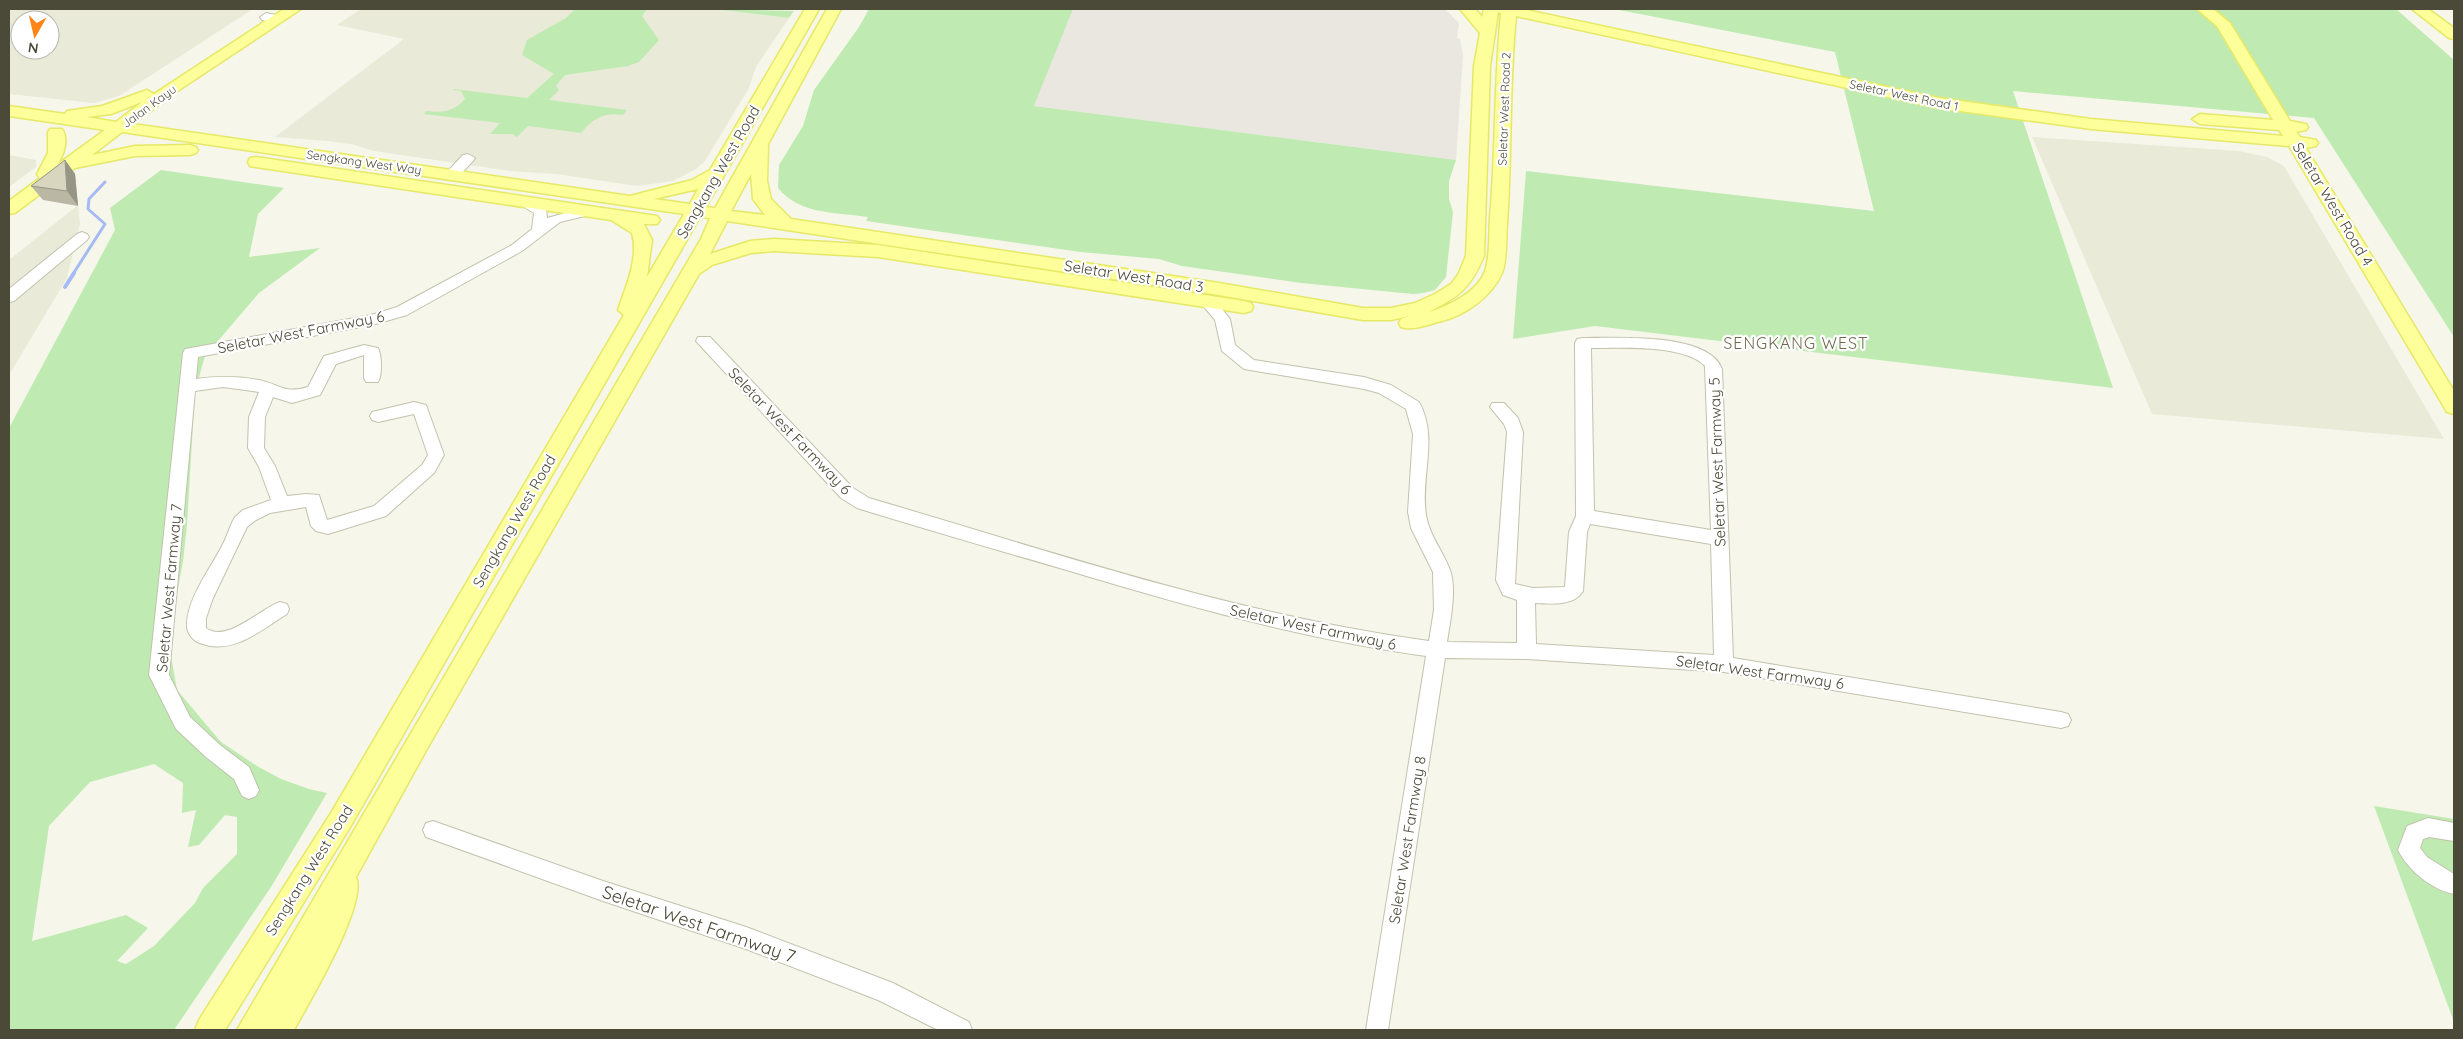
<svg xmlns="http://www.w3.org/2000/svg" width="2463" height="1039" font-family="Quicksand,sans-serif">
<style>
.residential{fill:#eaead9;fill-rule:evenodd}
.industrial{fill:#e9e7df}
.green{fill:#bfebb2;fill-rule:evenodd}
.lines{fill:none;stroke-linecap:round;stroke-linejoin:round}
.stream-far1{stroke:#a6bbf4;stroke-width:3}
.stream{stroke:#a6bbf4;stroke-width:4}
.minor-casing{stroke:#c2c2ad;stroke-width:2}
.major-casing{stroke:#e6e966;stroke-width:3}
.minor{fill:#fff;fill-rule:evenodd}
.major{fill:#fcff9a;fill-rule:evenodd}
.wall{fill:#bab8a4}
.shaded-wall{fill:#979686}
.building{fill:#d8d6bf;stroke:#979686}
.labels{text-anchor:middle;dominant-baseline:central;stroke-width:4.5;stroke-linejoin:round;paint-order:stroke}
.far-street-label{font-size:12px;fill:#4b4938;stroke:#fff}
.street-label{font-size:15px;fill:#4b4938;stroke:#fff}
.neighbourhood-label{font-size:16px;letter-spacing:1px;fill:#6e6b4f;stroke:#fff}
.near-street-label{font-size:18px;fill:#4b4938;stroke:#fff}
</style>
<rect width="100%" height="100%" fill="#f6f6eb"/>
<path class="residential" d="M9,9H253L119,96L94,103L9,94ZM20,20H50V50H20Z
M361,9H713L789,18L756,67L749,88L705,161L696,169L673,181L637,186L556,174L510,171L374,151L351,144L327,141L275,137L404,39L337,25Z
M2032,137L2239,151L2267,157L2284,166L2444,439L2152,414Z
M9,155L36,160V167L9,187Z
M78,205L80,224L67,278L9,375V260Z"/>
<path class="industrial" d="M1073,9H1445L1459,23L1457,38L1460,39L1463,55L1456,160L1034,106Z"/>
<path class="green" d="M575,9H647L642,16L659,40L639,62L628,66L565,75L556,86L559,90L549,100L627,110L623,115C603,112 593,119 581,133L528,126L517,137L512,134H490L500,123L424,114L426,111C442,113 454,112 465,99L461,91L452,90L454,89L527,98L554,74L522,55L527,40L566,18Z
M713,9L794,11L789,18Z
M869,9H1073L1034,106L1456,160L1449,181V199L1453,212L1446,277L1435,290L1423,293L1413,294L1301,283L1182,266L1159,259L1081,252L866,221L868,217C836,212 800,215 778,188L779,165L803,126L814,90L859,27Z
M1614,9H2396L2454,60V337L2314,118L2013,91L2113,388L1595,326L1513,339L1526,171L1874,211L1835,52Z
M161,170L284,188L258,214L249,257L320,248L259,293L205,356L195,391L187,525L183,561L170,634V650L177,690L221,742L257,766L281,779L309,789L327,793L271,887L174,1030H9V428L115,230L110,208ZM154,764L183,783L182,813L196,810L188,847L199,845L225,815L237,817V854L203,888L195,903L154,946L126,964L117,961L148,928L126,915L32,941L49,826L90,782Z
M2374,806L2454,819V1022Z"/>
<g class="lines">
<path class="stream-far1" d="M73,274L105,224L88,209L89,199L105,182"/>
<path class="stream" d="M65,287L74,273"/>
<g class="minor-casing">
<path id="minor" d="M266,13L281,16L283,19L277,23L262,20L260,17Z
M468,154L475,158L473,161L457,178H447L445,175L447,172L463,155Z
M523,198L546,208L547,218L588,207L595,211L593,214L560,222L522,251L407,315L372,325L198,357L196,379C218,376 237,376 259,380C282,385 283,394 308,387L324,356L364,345L378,348C382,356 382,375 378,382H366L364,378V355L336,364L320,395L292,403L273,397L265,417L264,448L275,466L287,496L306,494L319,495L327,520L374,506L422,465L428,455L414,414L378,422L372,420L370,416L372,412L414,402L426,405L444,455L434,473L386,516L328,534L316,531L311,526L306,507L270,513L256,520L247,527L213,598L206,618V628C226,644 261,608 280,602L287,604L289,609L287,614C261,630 232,656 200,643C193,641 187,633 187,626C186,599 213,565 224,542C228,534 230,525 235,517L243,510L271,500L259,467L248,448L249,417L259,392L223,387L195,391L169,675L190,717L220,745L249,767L259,790L256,796L249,799L242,796L234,779L206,757L176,729L149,675L183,353L185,349L191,348L371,315L397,307L512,245L532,229L534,213L516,202Z
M82,232L87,234L89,237L87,240L14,301L9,302V289L77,234Z
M1208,297L1213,298L1230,319L1235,345L1254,360L1364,377L1391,385L1419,402C1439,437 1420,477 1426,515C1429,535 1443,551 1450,570C1457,589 1450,623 1447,642L1517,643V600L1503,595L1496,580L1507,432L1504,424L1490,407L1492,403H1504L1518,418L1523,432L1515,584L1533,588L1565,587L1569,532L1576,516L1575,343L1577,339L1583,338C1616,338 1709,332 1722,369L1733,658L2061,712L2068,714L2071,720L2068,726L2061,728L1724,672L1527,659L1445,658L1388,1030H1366L1426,656C1302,639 1183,605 1063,569C994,549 925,529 857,508L841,498L696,341L698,337H710L853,488L869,498C1053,552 1237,615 1429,641L1434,610L1433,572L1411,528L1408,512L1413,434L1406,409L1379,393L1364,389L1244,369L1222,351L1215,320L1200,302ZM1591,348C1620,348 1684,344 1705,366L1711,530L1594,511ZM1590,524L1711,544L1714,655L1536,644L1535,603C1550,604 1575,606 1583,591L1587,532Z
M2428,818L2454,823V841L2429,837L2423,839L2420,848L2427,857L2454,874V894C2432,890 2408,870 2398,850L2407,826Z
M433,821L603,881L746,927L893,983L969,1022L972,1030H938L878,1000L746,949L603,901L426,837L423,830L426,823Z"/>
</g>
<g class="major-casing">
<path id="major" d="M284,9H301L179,90L133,124L630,196L692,180L710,170L805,9H819L706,207L715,208L827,9H841L768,144L767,181L771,199L791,219L1219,283L1363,308H1391L1415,303L1435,294L1451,284L1458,275L1466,256L1474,66L1480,33L1460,9H1475L1482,17L1484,9H1522L1939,98L2091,119L2283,136L2279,130L2200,124L2192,119L2200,114L2273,120L2217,26L2197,9H2213L2230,23L2290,121L2306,124L2308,127L2306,130L2296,132L2300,137L2316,140L2318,143L2316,146L2306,148L2454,391V414L2447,412L2289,146L2091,129L1939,108L1516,16C1509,85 1512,155 1507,224C1506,237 1507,262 1502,273C1492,296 1466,315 1442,321C1429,324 1414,331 1401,327L1399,323L1401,319L1409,316L1391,320H1363L1219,295L727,221L710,254L750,241L774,239L878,245L1244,301L1251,303L1253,307L1251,311L1244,313L878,257L774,251L751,253L712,265L699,274L428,747L356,877C368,904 309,1002 294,1030H237L701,239L710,218L700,217L349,829L225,1030H195L199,1020L331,813L624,315L618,310C626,286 639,258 632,233L611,220L256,167L250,166L248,162L250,158L256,157L657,216L660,220L657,224H644L652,240L647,277L684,214L122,132L92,155L135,146L190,145L196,147L198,150L196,153L190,155L135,156L75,168L15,213L9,214V201L40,178L37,174L48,153V132L50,129H62C69,139 64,154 58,164L105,130L9,116V106L65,114L67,111L102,106L147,90L154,94ZM1498,12L1501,13C1494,81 1496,150 1490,218C1489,233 1490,258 1485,271C1478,292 1447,307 1428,312C1459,297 1470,289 1484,256L1490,66ZM142,102L116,122L87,117L111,114ZM751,174L753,199L765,215L731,211ZM698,189L690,204L654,199Z
M2412,9H2428L2454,28V39L2449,38Z"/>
</g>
<use href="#minor" class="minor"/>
<use href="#major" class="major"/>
</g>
<path class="wall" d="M65,160L75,174L78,206L43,200L31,186Z"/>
<path class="shaded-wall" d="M65,160L75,174L78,206L67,191Z"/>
<path class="building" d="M65,160L67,191L31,186Z"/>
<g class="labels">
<g class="far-street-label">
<text transform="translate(1904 95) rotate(12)">Seletar West Road 1</text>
<text transform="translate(149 106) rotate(-36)">Jalan Kayu</text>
<text transform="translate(1504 109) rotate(-88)">Seletar West Road 2</text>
<text transform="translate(364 162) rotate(8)">Sengkang West Way</text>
</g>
<g class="street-label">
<text transform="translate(718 172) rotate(-60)">Sengkang West Road</text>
<text transform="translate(2333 204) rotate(59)">Seletar West Road 4</text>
<text transform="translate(1134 276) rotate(9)">Seletar West Road 3</text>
<text transform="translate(301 332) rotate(-11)">Seletar West Farmway 6</text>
<text transform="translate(790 431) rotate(46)">Seletar West Farmway 6</text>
<text transform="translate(1717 462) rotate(-92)">Seletar West Farmway 5</text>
<text transform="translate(514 521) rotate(-60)">Sengkang West Road</text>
<text transform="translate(169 588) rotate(-85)">Seletar West Farmway 7</text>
<text transform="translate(1313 627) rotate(12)">Seletar West Farmway 6</text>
<text transform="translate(1760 672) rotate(8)">Seletar West Farmway 6</text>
<text transform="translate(1407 840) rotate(-81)">Seletar West Farmway 8</text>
<text transform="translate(309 870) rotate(-58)">Sengkang West Road</text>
</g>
<g class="neighbourhood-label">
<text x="1796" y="343">SENGKANG WEST</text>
</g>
<g class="near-street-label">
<text transform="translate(699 924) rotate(19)">Seletar West Farmway 7</text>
</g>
</g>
<rect width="2463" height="1039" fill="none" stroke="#4b4938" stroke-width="20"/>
<g transform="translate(35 35) rotate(188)"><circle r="24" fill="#ffffff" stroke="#b7b6af"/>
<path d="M0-4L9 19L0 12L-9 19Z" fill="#ff8518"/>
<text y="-8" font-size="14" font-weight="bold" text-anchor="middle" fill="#4b4938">N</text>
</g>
</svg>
